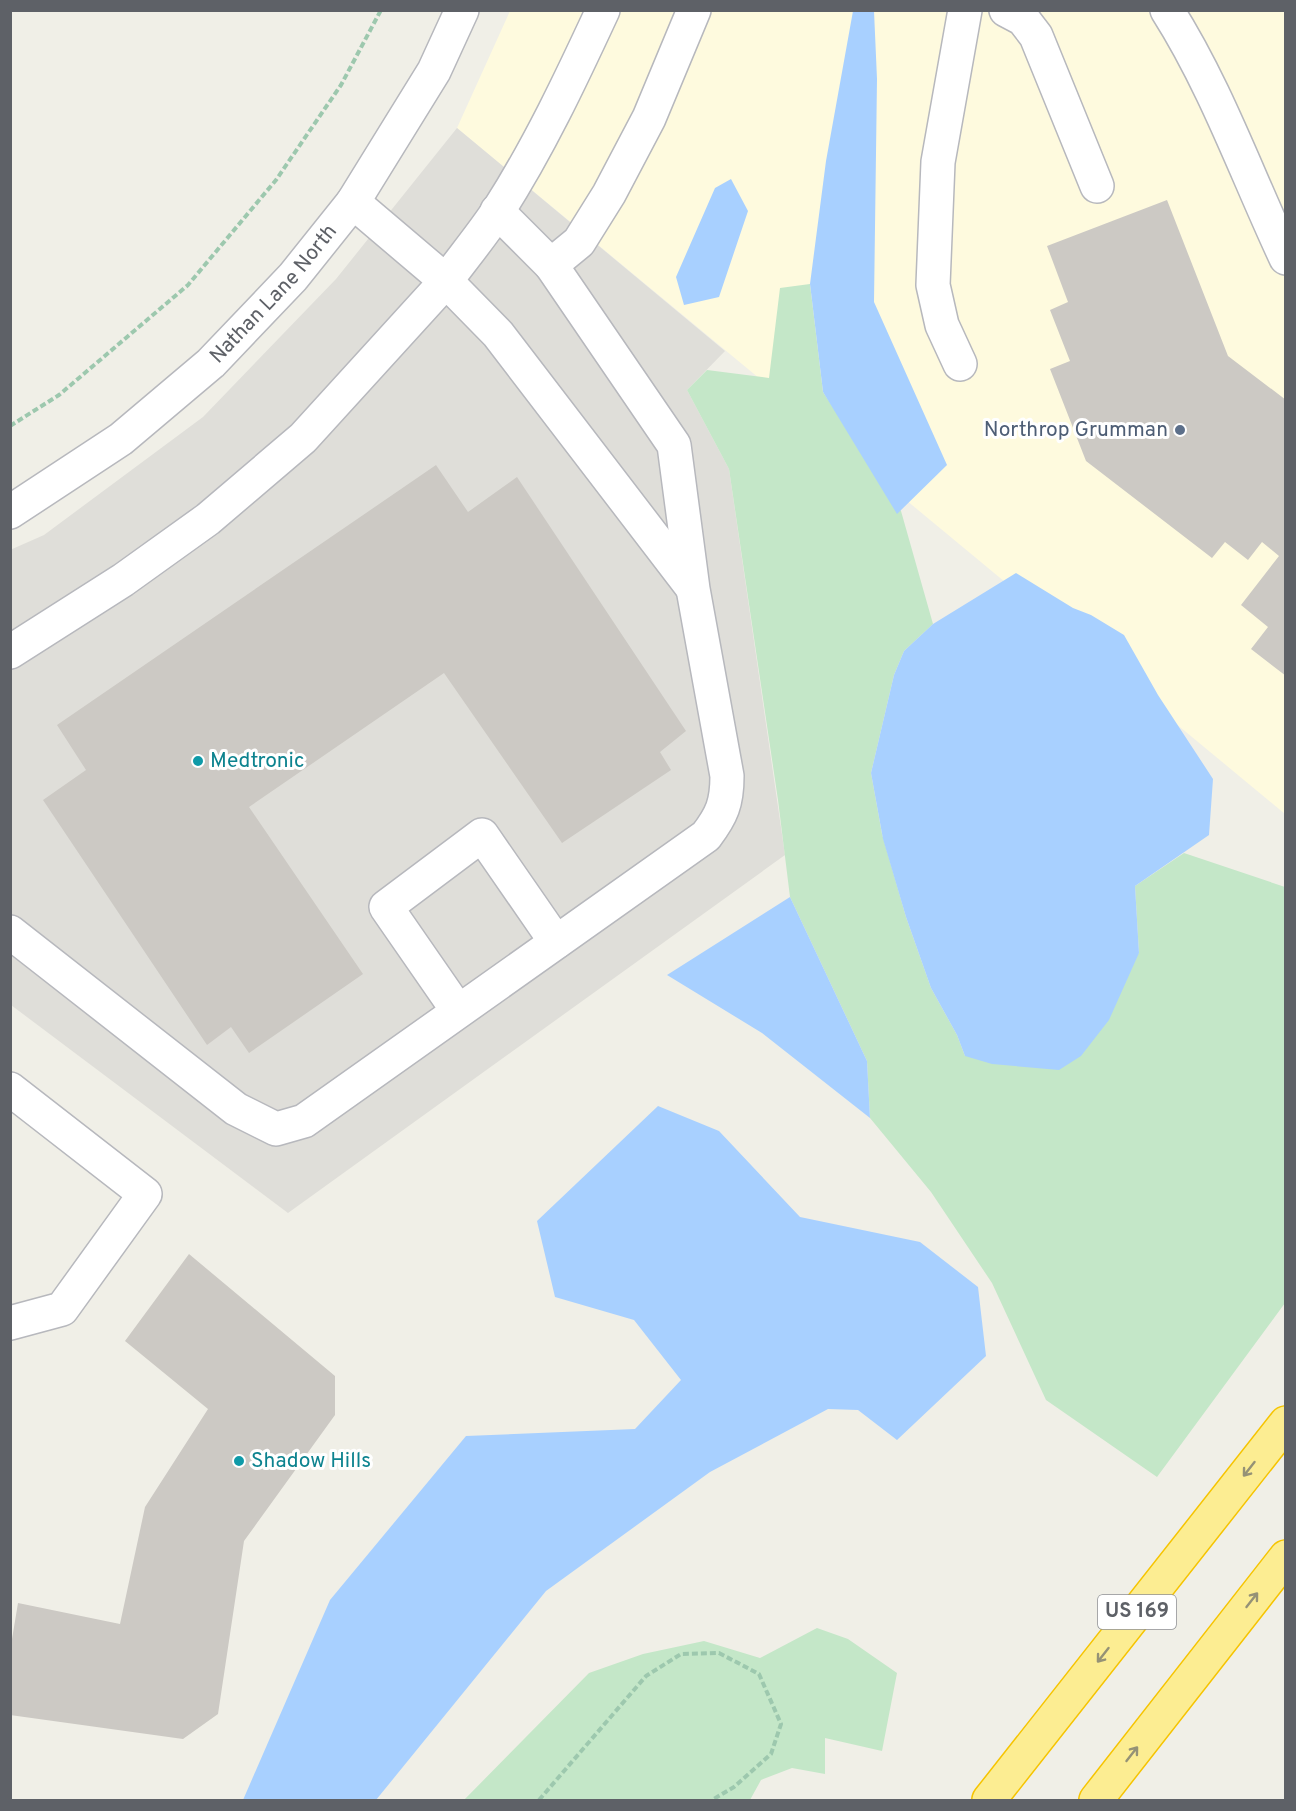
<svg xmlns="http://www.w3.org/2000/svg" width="1296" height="1811" font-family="Overpass,sans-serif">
  <rect width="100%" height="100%" fill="#f0efe7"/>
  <!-- commercial -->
  <path fill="#fefade" d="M510 11H1285V814L457 128Z"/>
  <!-- industrial -->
  <path fill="#dfded9" d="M457 128 725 351 687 390 729 469 785 855 288 1213 11 1005 10 550 44 535 203 417 336 279Z"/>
  <!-- green -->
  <path fill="#c4e7c8" d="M810 284 823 392 901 511 933 624 904 651 894 675 871 773 882 834 906 917 931 988 957 1035 965 1056 1139 953 1135 886 1184 853 1285 887V1303L1157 1477 1046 1400 992 1283 931 1192 870 1118 867 1061 790 897 778 800 729 469 687 390 707 370 769 378 780 288Z
    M817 1628 848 1639 897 1673 882 1751 825 1738V1774L792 1768 761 1780 750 1800H464L589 1673 643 1654 704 1641 760 1658Z"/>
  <!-- water -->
  <path fill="#a8d0ff" d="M853 11H874L877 79 874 302 947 465 897 514 823 392 810 284 826 161Z
    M731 179 748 211 719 297 684 305 676 277 715 188Z
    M1016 573 1073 608 1091 615 1124 635 1158 695 1213 779 1209 835 1135 886 1139 953 1109 1020 1081 1056 1059 1070 992 1064 965 1056 957 1035 931 988 906 917 883 839 871 773 894 675 904 651 933 624Z
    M790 897 867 1061 870 1118 762 1033 667 975Z
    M658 1106 719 1131 800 1217 920 1242 978 1287 986 1356 897 1440 858 1410 828 1409 710 1472 546 1591 376 1800H243L330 1600 466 1436 635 1429 681 1380 634 1320 555 1297 537 1221Z"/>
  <!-- building -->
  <path fill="#ccc9c4" d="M1167 200 1228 356 1286 400V676L1251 649 1268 627 1241 605 1279 556 1262 542 1248 560 1225 542 1212 558 1086 461 1050 369 1070 361 1050 310 1068 302 1047 246Z
    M436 465 468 512 517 477 686 731 660 752 671 770 562 843 444 673 249 807 363 974 249 1053 231 1027 207 1045 43 800 86 770 57 725Z
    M189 1254 335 1376V1415L244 1541 218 1714 183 1739 10 1715V1651L18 1603 120 1624 145 1507 208 1409 125 1341Z"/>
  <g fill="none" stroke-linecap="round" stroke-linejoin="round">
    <!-- minor casing -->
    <g stroke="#b7b8bd" stroke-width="36">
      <g id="minor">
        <path d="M1006 10 1023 19 1036 36 1097 186"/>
        <path d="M1167 10C1216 87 1247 175 1286 258"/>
        <path d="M353 202 446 281C463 258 482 235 498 211 539 147 571 79 603 10"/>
        <path d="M497 211 551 265"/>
        <path d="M960 364 942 325 933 285 938 162 965 10"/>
        <path id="s1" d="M10 512 121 439 211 363 293 277 353 202 434 71 462 10"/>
        <path d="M10 652 123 580 208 519 303 438 446 281 498 334 691 586"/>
        <path d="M10 932 236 1109 276 1129 304 1121 706 836C722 815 727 803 727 776L693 589 674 445 551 265 579 242 609 194 649 118 694 10"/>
        <path d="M458 1011 386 907 482 835 556 942"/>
        <path d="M10 1089 145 1194 62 1309 10 1323"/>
      </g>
    </g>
    <!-- highway casing -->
    <g stroke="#f6c401" stroke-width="36">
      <path id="highway" d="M989 1800 1286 1423
        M1096 1800 1286 1557"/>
    </g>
    <!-- path -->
    <path stroke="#9dc8ae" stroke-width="4" stroke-dasharray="6 3" stroke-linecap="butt" d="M10 426 59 395 188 285 276 180 341 85 381 10
      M539 1800 646 1676 681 1654 719 1653 759 1674 781 1724 771 1754 734 1787 712 1800"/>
    <!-- minor -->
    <use href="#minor" stroke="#fff" stroke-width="33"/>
    <!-- highway -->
    <use href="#highway" stroke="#fced92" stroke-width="33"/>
  </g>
  <!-- one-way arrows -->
  <defs><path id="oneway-shaft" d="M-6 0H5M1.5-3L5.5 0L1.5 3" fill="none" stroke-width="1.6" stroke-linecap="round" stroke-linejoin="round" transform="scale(1.5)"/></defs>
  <g stroke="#959276">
    <use href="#oneway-shaft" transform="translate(1249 1469) rotate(128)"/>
    <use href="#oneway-shaft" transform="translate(1252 1600) rotate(-52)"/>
    <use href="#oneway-shaft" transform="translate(1103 1655) rotate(128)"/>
    <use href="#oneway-shaft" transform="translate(1132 1754) rotate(-52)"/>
  </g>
  <!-- markers -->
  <circle fill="#5c6f8a" stroke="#fff" stroke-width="2" cx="1180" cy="430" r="6"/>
  <g fill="#0f9aa8" stroke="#fff" stroke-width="2">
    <circle cx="198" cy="761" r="6"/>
    <circle cx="239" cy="1461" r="6"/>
  </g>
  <g text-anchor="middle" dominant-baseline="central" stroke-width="6" stroke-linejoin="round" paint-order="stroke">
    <!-- shield labels -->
    <rect fill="#fff" stroke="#8e9095" stroke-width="1.5" x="1098" y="1595" width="78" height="34" rx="4.5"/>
    <g font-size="20" font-weight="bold" fill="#5e6167">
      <text x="1137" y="1612">US 169</text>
    </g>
    <!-- street labels -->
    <g font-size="21" fill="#5e6167" stroke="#fff">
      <text stroke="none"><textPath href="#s1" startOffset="344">Nathan Lane North</textPath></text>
    </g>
    <!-- service labels -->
    <g font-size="21" fill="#4e5e75" stroke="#fff" text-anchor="end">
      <text x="1168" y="430">Northrop Grumman</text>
    </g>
    <!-- culture labels -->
    <g font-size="21" fill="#0d838f" stroke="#fff" text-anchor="start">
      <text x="210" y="761">Medtronic</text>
      <text x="251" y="1461">Shadow Hills</text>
    </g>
  </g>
  <!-- border -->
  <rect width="1296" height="1811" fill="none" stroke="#5e6167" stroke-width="24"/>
</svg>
